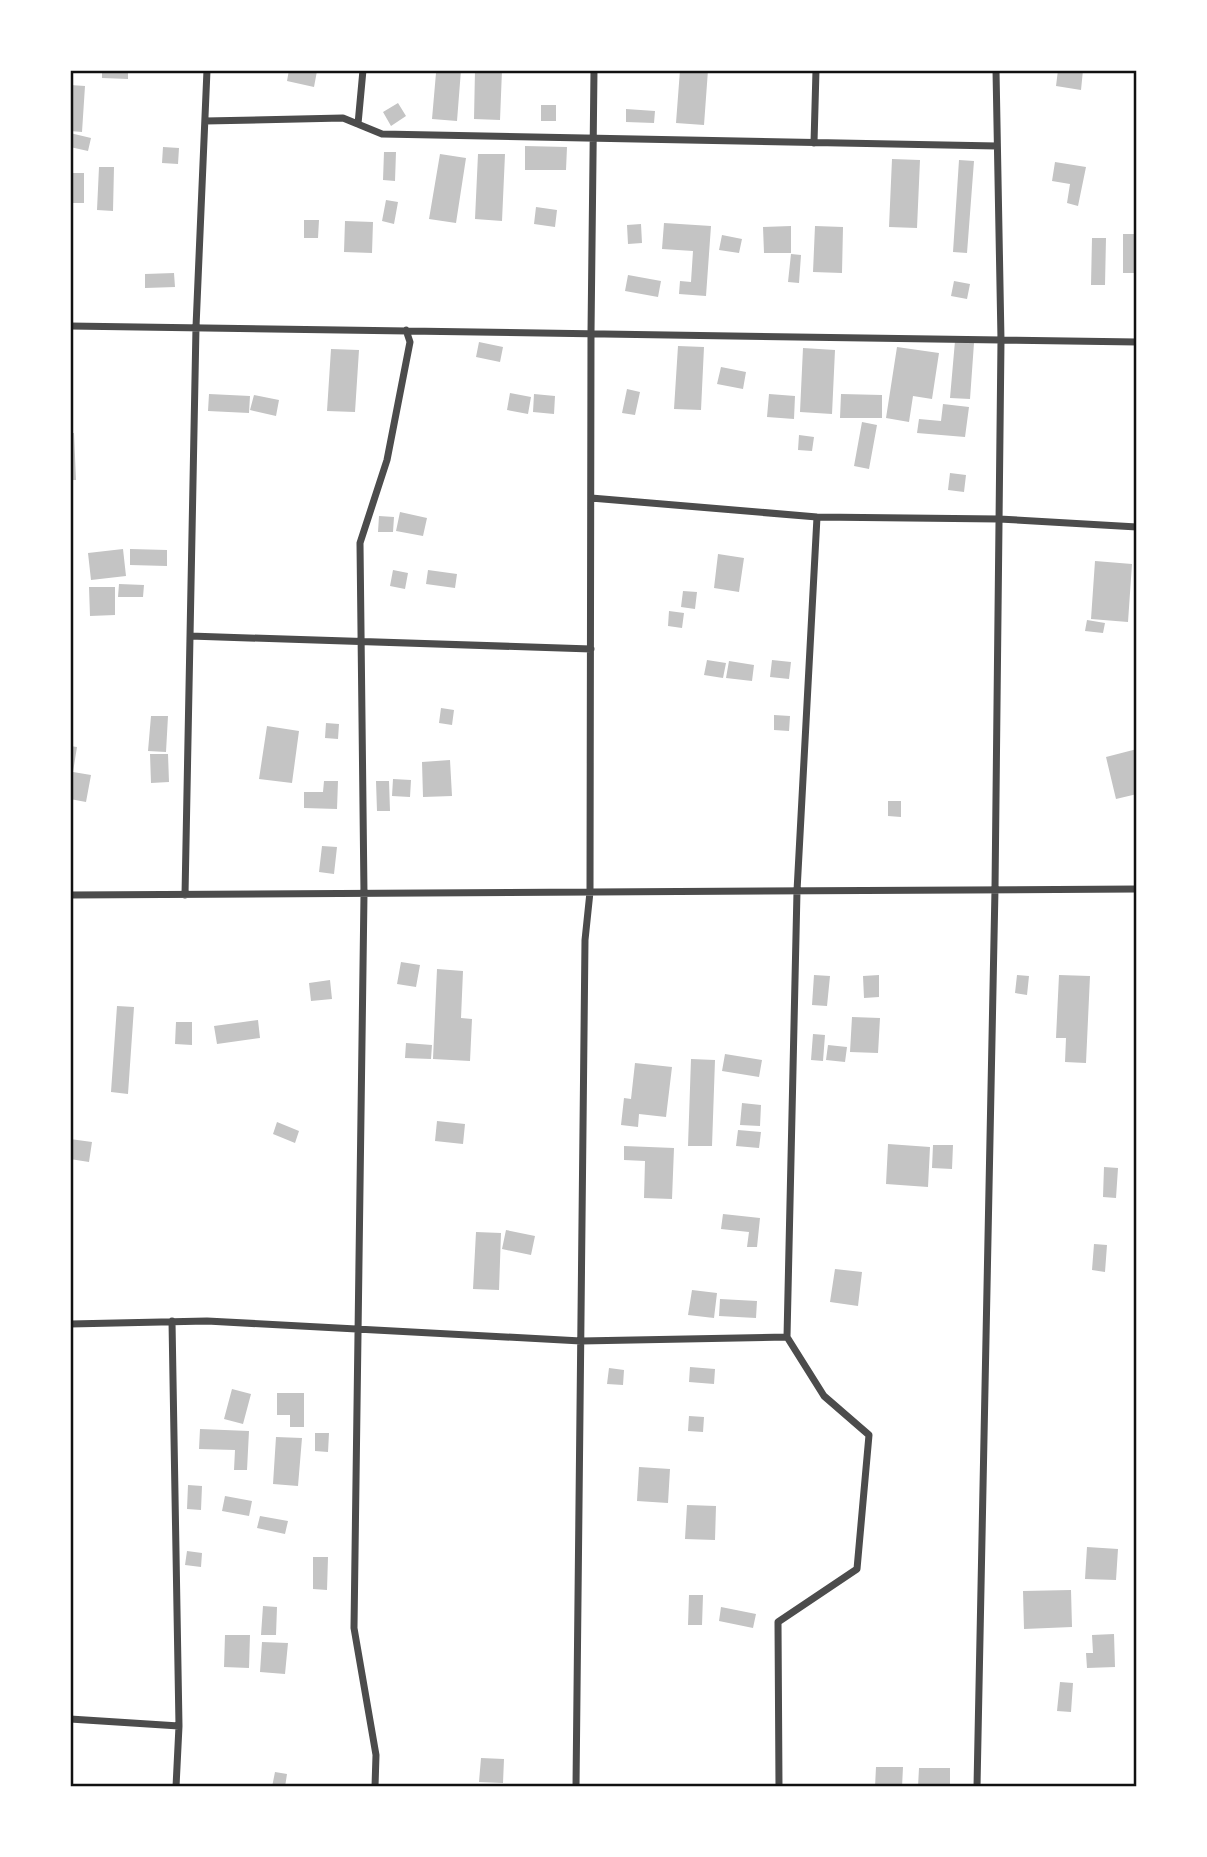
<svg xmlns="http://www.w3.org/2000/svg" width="1207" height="1857" font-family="'IBM Plex Sans',sans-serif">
  <rect width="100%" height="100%" fill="#fff"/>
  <!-- building -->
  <path fill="#c4c4c4" d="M102 70H128V79L102 78Z
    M289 70 317 71 314 87 287 81Z
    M423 70H461L457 121 432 119 436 73 422 72Z
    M475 70H502L500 120 474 119Z
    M680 70H708L704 125 676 123Z
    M1058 70H1083L1081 90 1056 86Z
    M70 85 85 86 82 132 70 131Z
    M398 103 406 116 391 126 383 112Z
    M541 105H556V121H541Z
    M626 109 655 111 654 123 626 122Z
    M70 133 91 138 88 151 70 147Z
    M525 146 567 147 566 170H525Z
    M163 147 179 148 178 164 162 163Z
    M384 152H396L395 181 383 180Z
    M440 154 466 158 456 223 429 219Z
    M478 154H505L502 221 475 219Z
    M892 159 920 160 917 228 889 227Z
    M959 160 974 161 967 253 953 252Z
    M1055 162 1086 167 1078 206 1067 203 1070 184 1052 181Z
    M99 167H114L113 211 97 210Z
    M70 173H84V203H70Z
    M386 200 398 202 394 224 382 221Z
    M536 207 557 210 555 227 534 224Z
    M304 220H319L318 238H304Z
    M345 221 373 222 372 253 344 252Z
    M664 223 711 226 706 296 679 294 680 281 691 282 693 251 662 249Z
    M641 224 642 243 628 244 627 225Z
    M791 226V253H764L763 227Z
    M815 226 843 227 842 273 813 272Z
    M1123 234H1137V273H1123Z
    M722 235 742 239 739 253 719 250Z
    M1092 238H1106L1105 285H1091Z
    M791 254 801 255 799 283 788 282Z
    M174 273 175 287 145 288V274Z
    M628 275 661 281 658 297 625 291Z
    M954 281 970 284 967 299 951 296Z
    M955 341 974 343 970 399 950 398Z
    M479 342 503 347 500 362 476 357Z
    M678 346 704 347 701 410 674 409Z
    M897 347 939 353 932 399 913 396 909 422 886 418Z
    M803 348 835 350 832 414 800 412Z
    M331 349 359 350 355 412 327 411Z
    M721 367 746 372 743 389 717 384Z
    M627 389 640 392 635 415 622 413Z
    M510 393 531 397 528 414 507 410Z
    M209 394 250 396 249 413 208 411Z
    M534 394 555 396 554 414 533 412Z
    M769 394 795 396 794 419 767 417Z
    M841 394 882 395V418H840Z
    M254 395 279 400 276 416 250 410Z
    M943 404 969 407 965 437 917 433 919 419 941 421Z
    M862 422 877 425 869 469 854 466Z
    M70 433H74L76 480H70Z
    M799 435 814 437 812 451 798 450Z
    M950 473 966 475 964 492 948 490Z
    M400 512 427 518 423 536 396 531Z
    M379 516 394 517 393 532H378Z
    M123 549 126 576 91 580 88 553Z
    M130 549 167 550V566L130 565Z
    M718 554 744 558 739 592 714 588Z
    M1095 561 1132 564 1128 622 1091 619Z
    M393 570 408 573 405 589 390 586Z
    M428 570 457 574 455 588 426 584Z
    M119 584 144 585 143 597H118Z
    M89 587H115V615L90 616Z
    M683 591 697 592 695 609 681 607Z
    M669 611 684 613 682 628 668 626Z
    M1087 620 1105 623 1103 633 1085 631Z
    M707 660 726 663 723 678 704 675Z
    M772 660 791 662 789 679 770 677Z
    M729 661 754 665 752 681 726 678Z
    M441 708 454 710 452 725 439 723Z
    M774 715 790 716 789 731 774 730Z
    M151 716H168L166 752 148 751Z
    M326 723 339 724 338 739 325 738Z
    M267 726 299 731 292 783 259 779Z
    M70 746 77 747 73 772 91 775 86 802 70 799Z
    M1137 749V794L1116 799 1106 757Z
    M150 754H168L169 782 151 783Z
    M450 760 452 796 423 797 422 762Z
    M393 779 411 780 410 797 392 796Z
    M324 781H338L337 809 304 808V792H323Z
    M376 781H389L390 811H377Z
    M888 801H901V817L888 816Z
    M322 846 337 847 334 874 319 872Z
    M401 962 420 965 416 987 397 984Z
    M437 969 463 971 461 1018 472 1019 470 1061 433 1059Z
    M814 975 830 976 827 1006 812 1005Z
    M879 975V997L864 998 863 976Z
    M1017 975 1029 976 1027 995 1015 993Z
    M1059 975 1090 976 1086 1063 1065 1062 1066 1038H1056Z
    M330 980 332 999 311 1001 309 983Z
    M117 1006 134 1007 128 1094 111 1092Z
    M852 1017 880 1018 878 1053 850 1052Z
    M258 1020 260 1038 217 1044 214 1026Z
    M176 1022H192V1045L175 1044Z
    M813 1034 825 1035 823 1061 811 1060Z
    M406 1043 432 1045 431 1059 405 1058Z
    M828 1045 847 1047 845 1062 826 1060Z
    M725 1054 762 1060 759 1077 722 1071Z
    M691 1059 715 1060 712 1146H688Z
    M635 1063 672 1067 666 1117 639 1114 638 1127 621 1125 624 1098 631 1099Z
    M742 1103 761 1105 760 1126 740 1125Z
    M437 1121 465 1124 463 1144 435 1141Z
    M277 1122 299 1131 295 1143 273 1134Z
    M738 1130 761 1132 759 1148 736 1146Z
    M70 1139 92 1142 89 1162 70 1159Z
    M888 1144 930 1147 928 1187 886 1184Z
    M933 1145H953L952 1169 932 1168Z
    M624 1146 674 1148 672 1199 644 1198 645 1161 624 1160Z
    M1104 1167 1118 1168 1116 1198 1103 1197Z
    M723 1214 760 1218 757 1247H747L749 1232 721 1229Z
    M506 1230 535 1236 531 1255 502 1249Z
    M476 1232 501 1233 499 1290 473 1289Z
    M1094 1244 1107 1245 1105 1272 1092 1270Z
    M835 1269 862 1272 858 1306 830 1302Z
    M692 1290 717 1293 714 1318 688 1315Z
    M720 1299 757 1301 756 1318 719 1316Z
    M690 1367 715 1369 714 1384 689 1382Z
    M609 1368 624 1370 623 1385 607 1384Z
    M232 1389 251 1394 243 1424 224 1419Z
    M277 1393H304V1427H290V1415H277Z
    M689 1416 704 1417 703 1432 688 1431Z
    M200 1429 249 1431 247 1470H234L235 1450 199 1449Z
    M315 1433H329L328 1452 315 1451Z
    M276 1437 302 1438 298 1486 273 1484Z
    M639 1467 670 1469 668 1503 637 1501Z
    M188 1485 202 1486 201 1510 187 1509Z
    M225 1496 252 1501 249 1516 222 1511Z
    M687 1505 716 1506 715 1540 685 1539Z
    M260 1516 288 1521 285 1534 257 1528Z
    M1087 1547 1118 1549 1116 1580 1085 1579Z
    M187 1551 202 1553 201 1567 185 1565Z
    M313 1557H328L327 1590 313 1589Z
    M1071 1590 1072 1627 1024 1629 1023 1591Z
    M689 1595H703L702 1625H688Z
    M263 1606 277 1607 276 1635H261Z
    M721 1607 756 1614 753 1628 719 1621Z
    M1114 1634 1115 1667 1087 1668 1086 1653H1093L1092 1635Z
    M225 1635H250L249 1668 224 1667Z
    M262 1642 288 1643 285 1674 260 1672Z
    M1060 1682 1073 1683 1071 1712 1057 1711Z
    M481 1758 504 1759 503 1783 479 1782Z
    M876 1767H903L902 1787H875Z
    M919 1768H950V1787H918Z
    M275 1772 287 1774 285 1787H272Z"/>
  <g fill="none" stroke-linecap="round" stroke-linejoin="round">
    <!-- minor -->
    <path stroke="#4c4c4c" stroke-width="7" d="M205 121 343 118 382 134 997 146
      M358 124 363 70
      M814 143 816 70
      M70 326 1137 342
      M591 498 817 517 999 519 1137 527
      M190 636 591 649
      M70 895 1137 889
      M185 895 196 327 207 70
      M172 1321 179 1726 176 1787
      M70 1324 207 1321 581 1341 787 1337
      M70 1719 179 1726
      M375 1787 376 1755 354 1628 364 894 360 543 387 460 410 342 406 330
      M576 1787 585 940 590 892 591 333 594 70
      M779 1787 778 1622 857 1569 869 1435 824 1396 787 1337 797 891 817 517
      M977 1787 995 889 1001 340 996 70"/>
  </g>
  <!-- border -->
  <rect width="1207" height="1857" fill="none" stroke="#ffffff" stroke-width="144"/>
  <rect x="72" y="72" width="1063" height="1713" fill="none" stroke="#111" stroke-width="2.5"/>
</svg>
